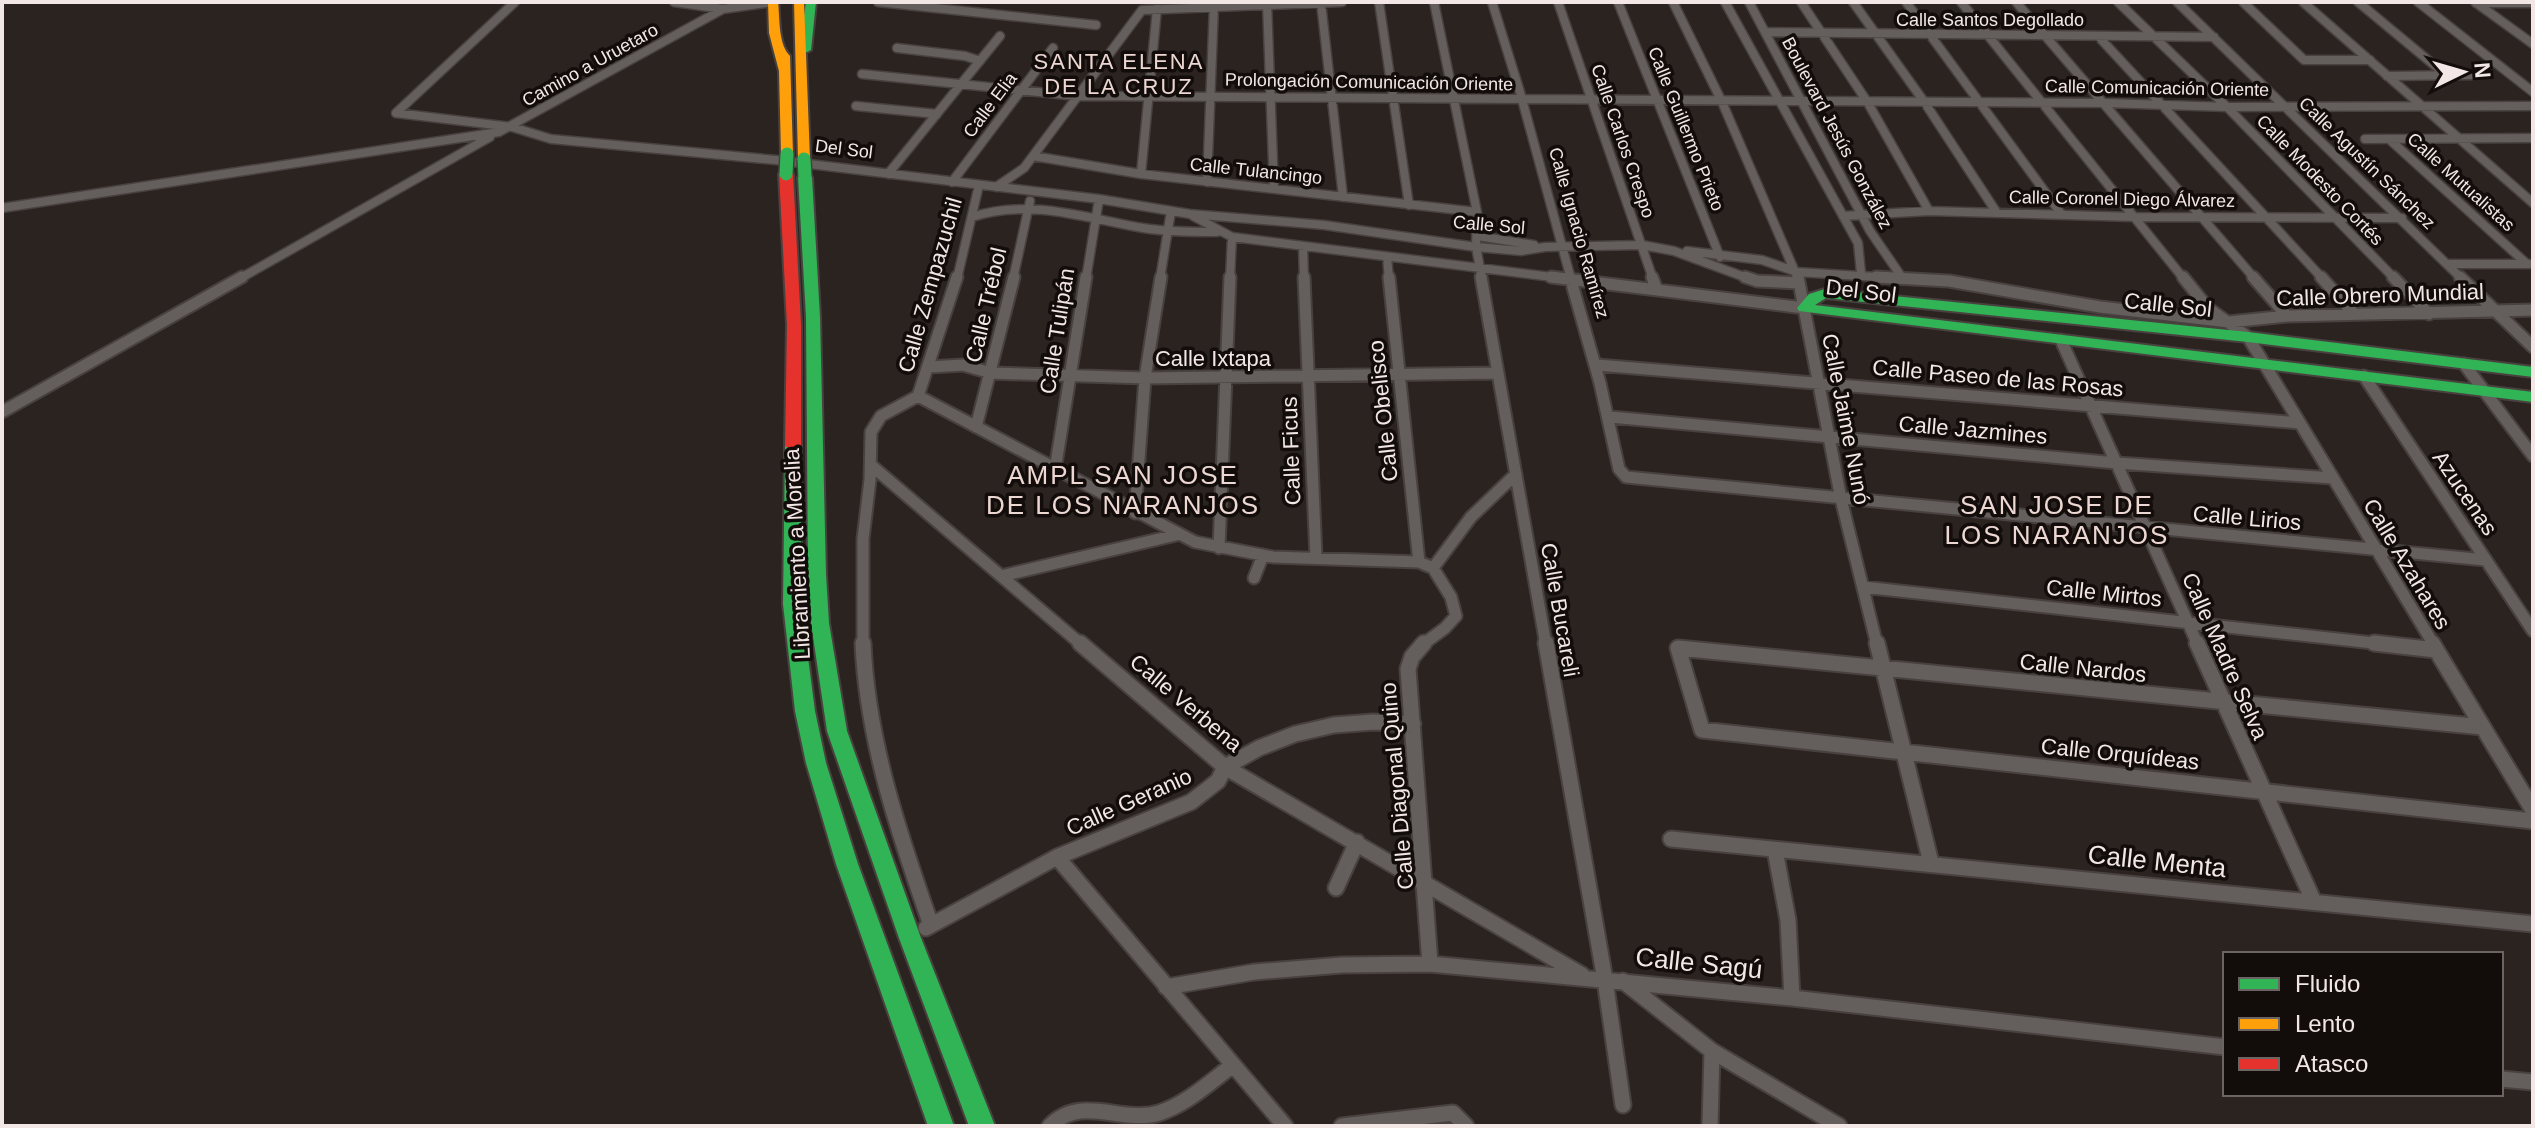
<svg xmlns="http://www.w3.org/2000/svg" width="2535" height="1128" font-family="Helvetica,sans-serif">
  <rect width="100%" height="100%" fill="#2b2320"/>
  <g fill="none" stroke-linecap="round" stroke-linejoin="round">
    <!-- street-far2 casing -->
    <g stroke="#48413f" stroke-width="11">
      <path id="street-far2" d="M674 2 723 9
        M878 2 1096 25
        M1379 2 1409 205
        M1434 2 1477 212 1476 247 1482 279
        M1492 2 1520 92 1571 279
        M1558 2 1653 279
        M1618 2 1720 257
        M1673 2 1722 102 1798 279
        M1725 2 1858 243 1861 273
        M1749 2 1870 231 1901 276
        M1801 2 1868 103 1929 211
        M1853 2 1925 103 1997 213
        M1906 2 2062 215
        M1961 2 2184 279
        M2016 2 2255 279
        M2118 2 2227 107 2395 279
        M2177 2 2462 279
        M2243 2 2304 60H2370
        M2303 2 2533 203
        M2358 2 2446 75
        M2418 2 2533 92
        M2475 2 2533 44
        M1267 3 1274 189
        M1321 3 1343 197
        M2476 3H2533
        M1765 32 2214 37
        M2098 36 2323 279
        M897 48 965 56 980 61
        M862 74 1077 96 2105 103 2227 107 2533 106
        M2387 76 2474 75
        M856 106 937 114
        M396 113 512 127 551 139 776 160 1099 199 1190 214 1324 225 1476 247 1521 251 1545 247 1642 245 1674 251 1750 279
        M396 113 515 2
        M2365 139 2533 138
        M2389 139 2527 264
        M1033 156 1141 174 1477 212
        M888 174 1000 36
        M1141 174 1157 9
        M952 182 1053 48
        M1207 182 1214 5
        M996 187 1024 168 1142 10 1342 2
        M2 208 499 132 723 9 773 2
        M1193 216 1232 237 1568 279
        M1843 216 1929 211 2134 217 2402 218
        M972 217C1029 198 1086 218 1143 228 1168 232 1192 232 1217 232
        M1478 236 1534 245
        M1303 246 1304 279
        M1687 251 1762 260 1797 272 1909 279
        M1387 257 1389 279
        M2449 264H2530
        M239 279 490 137
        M957 279 979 185
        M1013 279 1030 201
        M1086 279 1099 199
        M1160 279 1171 211
        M1230 279 1232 237"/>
    </g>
    <!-- street-far1 casing -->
    <g stroke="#48413f" stroke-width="15">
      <path id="street-far1" d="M1304 277 1316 557
        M1389 277 1419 562
        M1481 277 1546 645
        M1551 277 1804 308
        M1570 277 1600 383 1619 469 1626 477 2486 560
        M1652 277 1657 290
        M1745 277 1757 281 1799 283
        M1798 277 1841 499 1877 645
        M1876 277 1949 281 2100 307 2229 322 2287 316 2533 310
        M2183 277 2208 308 2248 337 2434 645
        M2253 277 2287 316
        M2321 277 2354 314
        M2393 277 2429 314
        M2460 277 2533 347
        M2061 340 2198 645
        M2464 364 2533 456
        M1597 365 2300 423
        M929 367 963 365 991 373 1145 378 1498 373
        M2364 376 2533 631
        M918 396 1195 542 1273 557 1419 562 1433 568
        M918 396 957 277
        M2 412 242 277
        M1610 417 2117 463 2333 478
        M976 427 1014 277
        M872 466 1082 645
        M1055 470 1086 277
        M1135 513 1145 378 1161 277
        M1219 548 1230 277
        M1001 576 1176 535
        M1254 578 1263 555
        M1863 587 2392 645
        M863 645V539L870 480 871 432 881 416 918 396
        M1422 645 1445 628 1456 616 1451 597 1433 568 1471 517 1516 474"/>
    </g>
    <!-- street casing -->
    <g stroke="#48413f" stroke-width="19">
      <path id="street" d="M863 643C867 740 899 834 931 925
        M1080 643 1225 767 1582 975
        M1424 643 1412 657 1408 669 1430 964
        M1546 643 1605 980 1623 1105
        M1877 643 1931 863
        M2197 643 2314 902
        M2374 643 2436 650
        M2432 643 2533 810
        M2483 727 1678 648 1702 730 2533 821
        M1671 839 2533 924
        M1775 850 1788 920 1792 998
        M1057 857 1285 1126
        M1336 888 1357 842
        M926 928 1057 857 1191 802 1218 781 1225 767 1259 748 1295 734 1334 725 1373 722 1413 724
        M1623 981 1712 1051 1839 1126
        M1166 987 1254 972 1342 965 1430 964 1792 998 2225 1047
        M2501 1079 2533 1082
        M1050 1126C1081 1094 1121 1124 1159 1113 1187 1104 1210 1082 1233 1065
        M1342 1126 1453 1113 1466 1126
        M1710 1126 1712 1051"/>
    </g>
    <!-- fast casing -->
    <g stroke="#48413f" stroke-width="4">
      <path id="fast" d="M806 2H816L811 50 805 53 799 50Z
        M805 173 812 177 820 317 826 574 829 623 847 731 921 938 995 1126H969L899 938 827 731 811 623 808 574 806 317 798 177Z
        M1825 289 2248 332 2533 367V377L2248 342 1826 298 1815 305 2533 392V402L1799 311 1797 308 1809 294Z
        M793 441 801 446V604L815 711 826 763 858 864 954 1126H928L836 864 806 763 795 711 783 604 785 446Z"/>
    </g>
    <!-- slow casing -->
    <g stroke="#48413f" stroke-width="4">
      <path id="slow" d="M768 2H778C780 19 778 44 790 56L793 154 787 158 781 154 779 71 769 33Z
        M794 2H804L810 159 804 163 798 159Z"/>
    </g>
    <!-- jam casing -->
    <g stroke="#48413f" stroke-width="4">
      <path id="jam" d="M786 170 793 174 801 325V446L793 451 785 446 787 325 779 174Z"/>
    </g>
    <!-- street-far2 -->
    <use href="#street-far2" stroke="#645e5c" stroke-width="8"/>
    <!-- street-far1 -->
    <use href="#street-far1" stroke="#645e5c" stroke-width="11"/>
    <!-- street -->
    <use href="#street" stroke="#645e5c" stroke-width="15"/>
    <!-- fast -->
    <use href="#fast" fill="#30b455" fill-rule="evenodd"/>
    <!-- slow -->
    <use href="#slow" fill="#ff9f0a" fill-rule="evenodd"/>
    <!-- jam -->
    <use href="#jam" fill="#e5322d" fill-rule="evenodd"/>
    <!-- fast-bridge casing -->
    <g stroke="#48413f" stroke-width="16" stroke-linecap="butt">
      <path id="fast-bridge" d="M804 159 805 177
        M786 174 787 154"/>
    </g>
    <!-- fast-bridge -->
    <use href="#fast-bridge" stroke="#30b455" stroke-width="13"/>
  </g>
  <g text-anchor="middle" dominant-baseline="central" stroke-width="7" stroke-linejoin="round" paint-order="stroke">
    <!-- far-street labels -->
    <g font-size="18" fill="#f2e7e5" stroke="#120c0a">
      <text x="1990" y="20">Calle Santos Degollado</text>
      <text transform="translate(590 65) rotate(-29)">Camino a Uruetaro</text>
      <text transform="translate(1369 82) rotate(1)">Prolongación Comunicación Oriente</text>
      <text transform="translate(2157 88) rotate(1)">Calle Comunicación Oriente</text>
      <text transform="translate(990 105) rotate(-53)">Calle Elia</text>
      <text transform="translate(1686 129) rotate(68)">Calle Guillermo Prieto</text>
      <text transform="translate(1837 133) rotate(62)">Boulevard Jesús González</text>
      <text transform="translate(1623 141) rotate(71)">Calle Carlos Crespo</text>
      <text transform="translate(844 149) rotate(7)">Del Sol</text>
      <text transform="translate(2367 163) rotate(44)">Calle Agustín Sánchez</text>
      <text transform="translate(1256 171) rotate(6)">Calle Tulancingo</text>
      <text transform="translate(2320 180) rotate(46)">Calle Modesto Cortés</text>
      <text transform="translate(2461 182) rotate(42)">Calle Mutualistas</text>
      <text transform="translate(2122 199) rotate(1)">Calle Coronel Diego Álvarez</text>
      <text transform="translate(1489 225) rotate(5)">Calle Sol</text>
      <text transform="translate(1579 233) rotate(74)">Calle Ignacio Ramírez</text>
    </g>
    <!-- far-quarter labels -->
    <g font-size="22" letter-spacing="2" fill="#ecd7d2" stroke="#120c0a">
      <text x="1119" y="61">SANTA ELENA<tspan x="1119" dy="25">DE LA CRUZ</tspan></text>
    </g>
    <!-- street labels -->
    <g font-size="22" fill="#f2e7e5" stroke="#120c0a">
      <text transform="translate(930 285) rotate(-74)">Calle Zempazuchil</text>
      <text transform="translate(1861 291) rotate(7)">Del Sol</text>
      <text transform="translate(2380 295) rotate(-2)">Calle Obrero Mundial</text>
      <text transform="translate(986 305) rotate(-77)">Calle Trébol</text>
      <text transform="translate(2168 305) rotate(6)">Calle Sol</text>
      <text transform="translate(1057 331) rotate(-81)">Calle Tulipán</text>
      <text x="1213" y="358">Calle Ixtapa</text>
      <text transform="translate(1998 378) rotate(5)">Calle Paseo de las Rosas</text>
      <text transform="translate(1383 411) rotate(-96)">Calle Obelisco</text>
      <text transform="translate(1846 419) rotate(79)">Calle Jaime Nunó</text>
      <text transform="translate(1973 430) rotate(5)">Calle Jazmines</text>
      <text transform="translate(1291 451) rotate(-92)">Calle Ficus</text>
      <text transform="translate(2465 493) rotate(56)">Azucenas</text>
      <text transform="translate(2247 518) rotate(5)">Calle Lirios</text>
      <text transform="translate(797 554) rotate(-93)">Libramiento a Morelia</text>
      <text transform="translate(2407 564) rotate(59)">Calle Azahares</text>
      <text transform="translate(2104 593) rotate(6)">Calle Mirtos</text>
      <text transform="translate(1560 610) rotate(80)">Calle Bucareli</text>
      <text transform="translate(2225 656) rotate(66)">Calle Madre Selva</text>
      <text transform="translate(2083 668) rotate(6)">Calle Nardos</text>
      <text transform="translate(1186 703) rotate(40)">Calle Verbena</text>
      <text transform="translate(2120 754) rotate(6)">Calle Orquídeas</text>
      <text transform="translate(1397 786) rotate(-95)">Calle Diagonal Quino</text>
      <text transform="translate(1129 802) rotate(-24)">Calle Geranio</text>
    </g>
    <!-- quarter labels -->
    <g font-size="26" letter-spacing="2" fill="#ecd7d2" stroke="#120c0a">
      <text x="1123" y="475">AMPL SAN JOSE<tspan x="1123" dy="30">DE LOS NARANJOS</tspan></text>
      <text x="2057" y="505">SAN JOSE DE<tspan x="2057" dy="30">LOS NARANJOS</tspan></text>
    </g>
    <!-- near-street labels -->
    <g font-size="26" fill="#f2e7e5" stroke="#120c0a">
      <text transform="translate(2157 861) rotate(6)">Calle Menta</text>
      <text transform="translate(1699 963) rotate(6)">Calle Sagú</text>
    </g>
  </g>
  <!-- border -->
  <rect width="2535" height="1128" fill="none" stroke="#f2e7e5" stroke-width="8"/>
  <!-- legend -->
  <rect x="2223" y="952" width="280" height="144" fill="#120c0a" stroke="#6c6462" stroke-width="2"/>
  <rect x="2239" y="978" width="40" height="12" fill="#30b455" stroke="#6c6462" stroke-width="2"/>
  <text x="2295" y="992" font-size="24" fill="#f2e7e5">Fluido</text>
  <rect x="2239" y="1018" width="40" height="12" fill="#ff9f0a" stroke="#6c6462" stroke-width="2"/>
  <text x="2295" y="1032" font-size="24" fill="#f2e7e5">Lento</text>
  <rect x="2239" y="1058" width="40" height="12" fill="#e5322d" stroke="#6c6462" stroke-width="2"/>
  <text x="2295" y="1072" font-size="24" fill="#f2e7e5">Atasco</text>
  <!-- north arrow -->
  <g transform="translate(2463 72) rotate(85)" stroke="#120c0a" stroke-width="6" paint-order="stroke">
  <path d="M0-6L14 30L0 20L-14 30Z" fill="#f2e7e5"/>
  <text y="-12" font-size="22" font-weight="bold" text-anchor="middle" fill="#f2e7e5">N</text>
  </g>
</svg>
